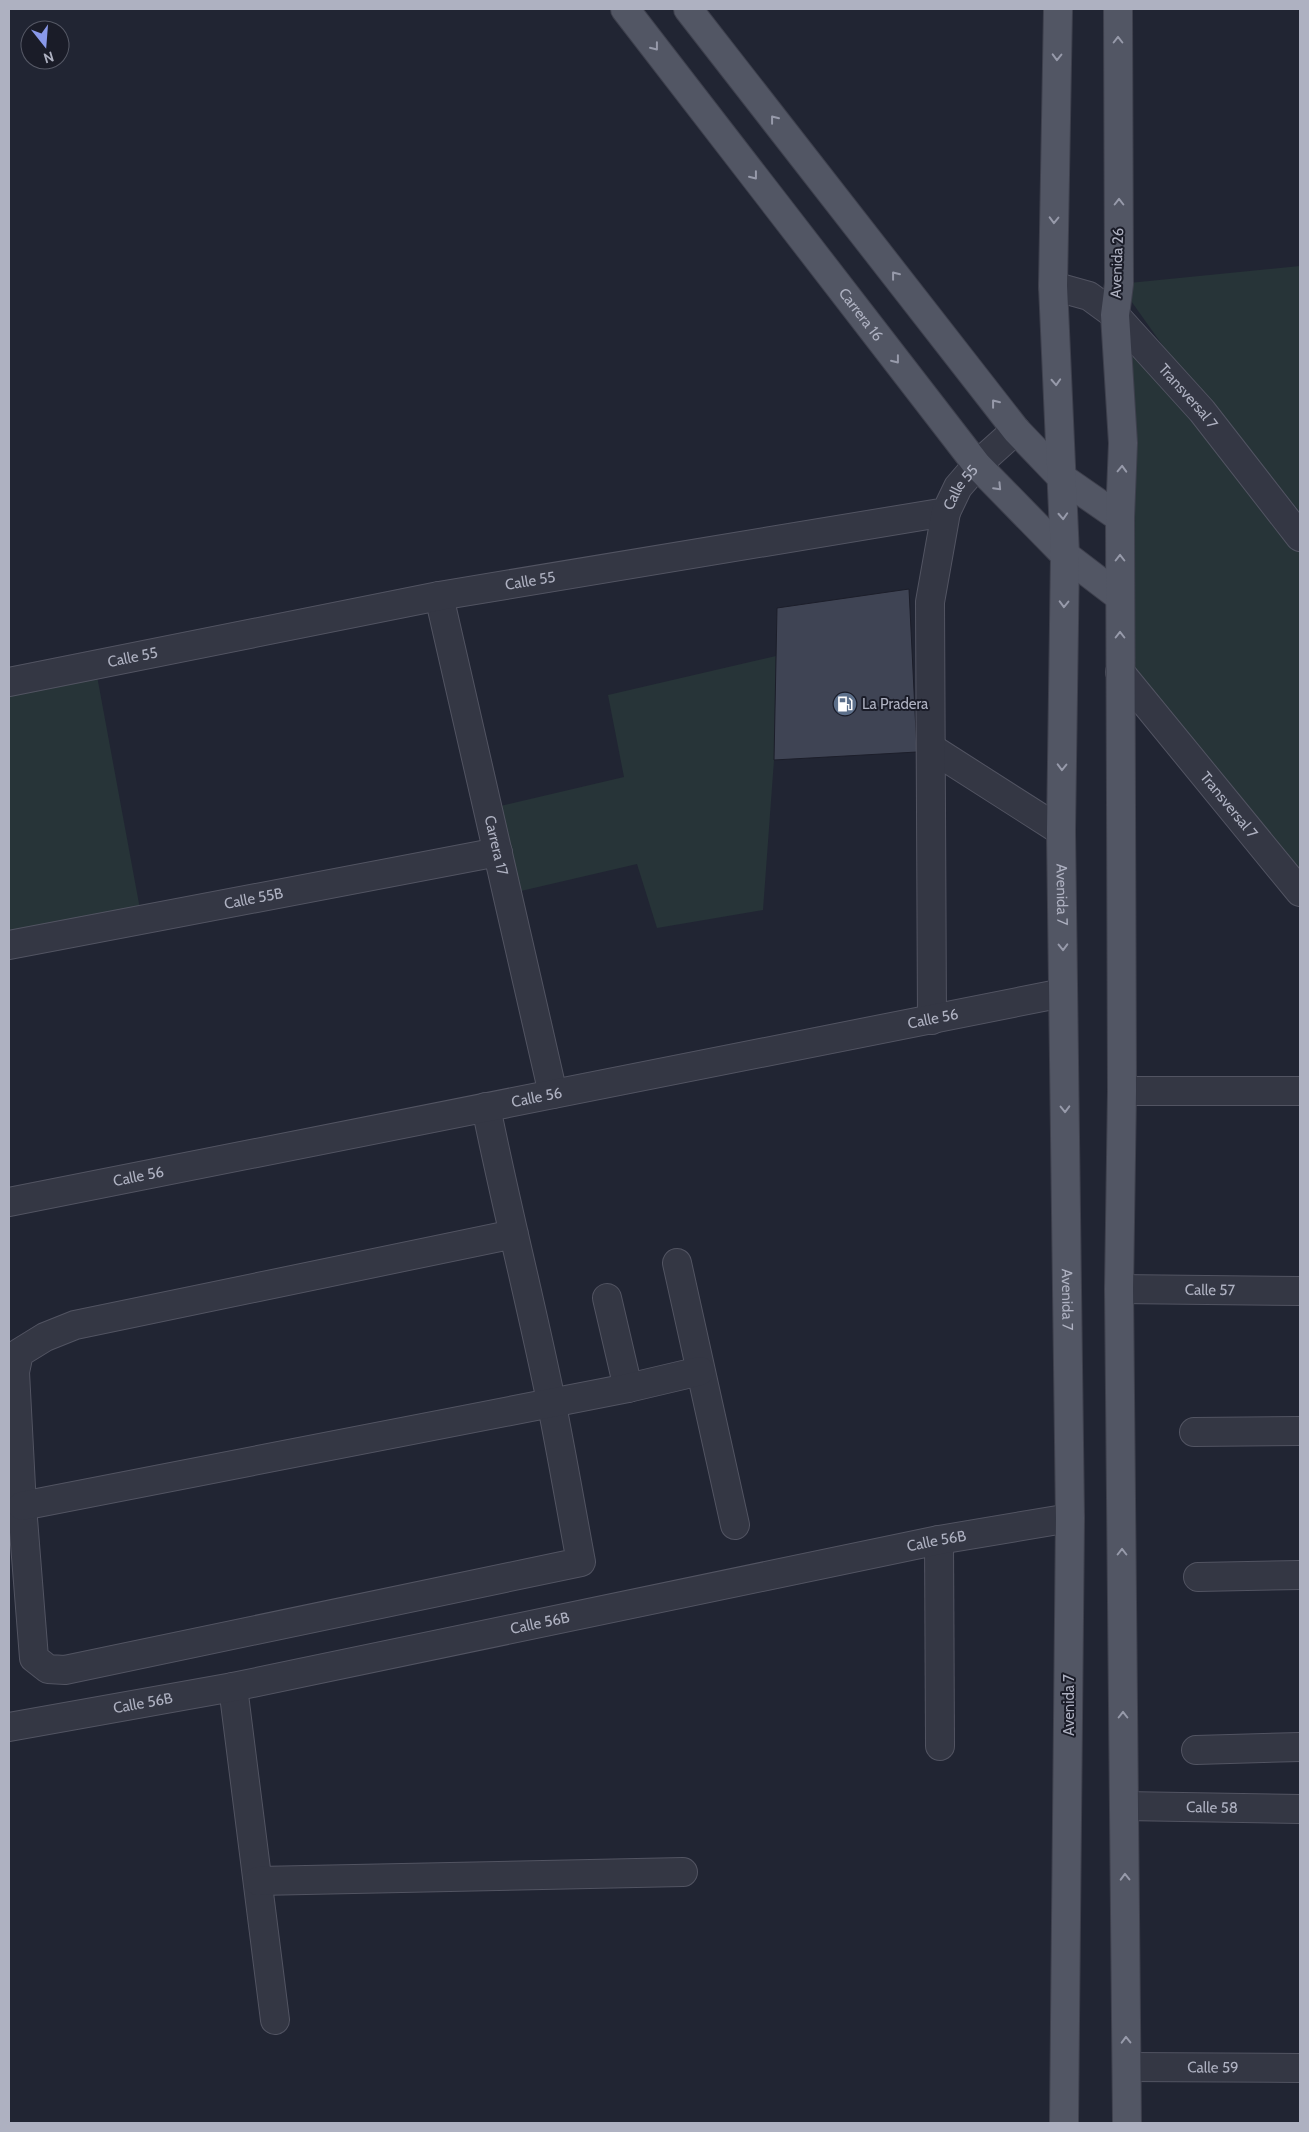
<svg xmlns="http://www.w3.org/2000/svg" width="1309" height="2132" font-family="Cabin,sans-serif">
  <rect width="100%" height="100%" fill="#212533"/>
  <!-- green -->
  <path fill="#273438" d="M1300 266V514L1284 516 1119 284Z
    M1115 315 1300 541V892L1120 672Z
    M776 656 774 760 763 910 657 928 637 864 508 894 488 809 624 777 608 695Z
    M95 665 142 920 9 945V682Z"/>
  <!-- building -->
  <path fill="#3f4454" stroke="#1c1e2a" d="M909 589 917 752 774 760 777 608Z"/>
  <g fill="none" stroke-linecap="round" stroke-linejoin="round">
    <!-- minor casing -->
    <g stroke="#525462" stroke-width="30">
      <g id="minor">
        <path id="s1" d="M1053 286 1089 296 1115 315 1202 411 1300 537"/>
        <path id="s2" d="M439 596 553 1094"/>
        <path id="s3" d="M1120 672 1300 892"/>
        <path id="s4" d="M9 682 439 596 946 512 958 487 977 465 1016 430"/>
        <path d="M931 748 1061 831"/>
        <path id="s5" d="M9 945 498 852"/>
        <path d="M932 1020 930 602 946 512"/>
        <path d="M1122 1091H1300"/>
        <path d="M486 1107C506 1206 531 1303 551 1401 562 1455 571 1509 581 1562L65 1670 48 1669 34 1658 22 1506 15 1372 19 1353 45 1337 75 1325 514 1234"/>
        <path id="s6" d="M9 1202 1063 993"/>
        <path d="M677 1263 735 1525"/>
        <path id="s7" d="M1119 1289 1300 1291"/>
        <path d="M607 1298 628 1388"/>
        <path d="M1194 1432 1300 1431"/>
        <path d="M22 1506 628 1388 700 1371"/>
        <path d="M939 1540 940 1746"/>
        <path d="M1198 1577 1300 1575"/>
        <path d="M233 1687 275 2020"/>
        <path id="s8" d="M9 1727 233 1687 939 1540 1070 1518"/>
        <path d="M1196 1750 1300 1747"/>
        <path id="s9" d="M1124 1806 1300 1809"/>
        <path d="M258 1881 683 1872"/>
        <path id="s10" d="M1127 2067 1300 2068"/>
      </g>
    </g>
    <!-- major casing -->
    <g stroke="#3e404d" stroke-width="30">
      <g id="major">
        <path id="s11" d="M625 9 977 465 1065 555 1120 597"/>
        <path d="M688 9 1016 430 1061 477 1120 518"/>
        <path id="s12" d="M1058 9 1053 286 1065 555 1061 831 1070 1518 1064 2123"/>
        <path d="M1118 9 1119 284 1115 315 1123 443 1120 518 1122 1091 1119 1289 1127 2123"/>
      </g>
    </g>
    <!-- minor -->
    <use href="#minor" stroke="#343744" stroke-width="28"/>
    <!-- major -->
    <use href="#major" stroke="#525664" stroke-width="28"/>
  </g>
  <!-- one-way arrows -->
  <defs><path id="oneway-chevron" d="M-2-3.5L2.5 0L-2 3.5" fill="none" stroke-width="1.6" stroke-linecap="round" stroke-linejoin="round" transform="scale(1.25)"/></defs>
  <g stroke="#979aaa">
    <use href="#oneway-chevron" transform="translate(1118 40) rotate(-90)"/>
    <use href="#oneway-chevron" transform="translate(655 47) rotate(52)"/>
    <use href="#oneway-chevron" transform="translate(1057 57) rotate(91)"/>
    <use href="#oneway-chevron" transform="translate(774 119) rotate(-128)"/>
    <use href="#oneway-chevron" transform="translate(754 176) rotate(52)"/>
    <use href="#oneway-chevron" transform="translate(1119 202) rotate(-90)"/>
    <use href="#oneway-chevron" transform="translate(1054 220) rotate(91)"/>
    <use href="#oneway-chevron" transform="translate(895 275) rotate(-128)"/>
    <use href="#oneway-chevron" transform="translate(896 360) rotate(52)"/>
    <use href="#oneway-chevron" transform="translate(1056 382) rotate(87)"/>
    <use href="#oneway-chevron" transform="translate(995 403) rotate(-128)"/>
    <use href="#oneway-chevron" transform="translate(1122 469) rotate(-88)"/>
    <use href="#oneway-chevron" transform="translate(998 487) rotate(46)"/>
    <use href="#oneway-chevron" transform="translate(1063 516) rotate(87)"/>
    <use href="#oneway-chevron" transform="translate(1120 558) rotate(-90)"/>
    <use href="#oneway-chevron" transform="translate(1064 604) rotate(91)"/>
    <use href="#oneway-chevron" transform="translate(1120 635) rotate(-90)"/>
    <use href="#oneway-chevron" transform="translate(1062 767) rotate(91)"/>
    <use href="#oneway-chevron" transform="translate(1063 947) rotate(89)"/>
    <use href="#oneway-chevron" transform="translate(1065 1109) rotate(89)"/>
    <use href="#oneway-chevron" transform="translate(1122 1552) rotate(-90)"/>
    <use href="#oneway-chevron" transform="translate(1123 1715) rotate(-90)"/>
    <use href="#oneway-chevron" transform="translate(1125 1877) rotate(-91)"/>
    <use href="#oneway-chevron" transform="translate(1126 2040) rotate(-91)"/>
  </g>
  <!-- icons -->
  <defs>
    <g id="fuel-disc" transform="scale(1.25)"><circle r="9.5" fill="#5c6f8a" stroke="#1a1c28"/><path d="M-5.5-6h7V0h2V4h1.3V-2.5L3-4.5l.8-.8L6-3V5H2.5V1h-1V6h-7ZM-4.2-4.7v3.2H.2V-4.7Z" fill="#fff"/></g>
  </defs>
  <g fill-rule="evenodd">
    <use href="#fuel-disc" x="845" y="704"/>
  </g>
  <g text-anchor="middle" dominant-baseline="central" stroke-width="4" stroke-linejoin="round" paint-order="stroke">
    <!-- street labels -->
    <g font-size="15" fill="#aeb1c1" stroke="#1a1c28">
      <text transform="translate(1117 263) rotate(-88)">Avenida 26</text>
      <text stroke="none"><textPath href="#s11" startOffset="386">Carrera 16</textPath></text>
      <text stroke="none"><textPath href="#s1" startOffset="179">Transversal 7</textPath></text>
      <text stroke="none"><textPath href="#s4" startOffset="981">Calle 55</textPath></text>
      <text stroke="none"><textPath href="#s4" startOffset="531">Calle 55</textPath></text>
      <text stroke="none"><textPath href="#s4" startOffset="126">Calle 55</textPath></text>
      <text stroke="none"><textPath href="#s3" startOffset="172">Transversal 7</textPath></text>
      <text stroke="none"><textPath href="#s2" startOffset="256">Carrera 17</textPath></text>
      <text stroke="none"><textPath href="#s12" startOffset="886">Avenida 7</textPath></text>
      <text stroke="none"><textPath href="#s5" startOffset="249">Calle 55B</textPath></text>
      <text stroke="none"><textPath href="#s6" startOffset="942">Calle 56</textPath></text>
      <text stroke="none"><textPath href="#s6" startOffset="538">Calle 56</textPath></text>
      <text stroke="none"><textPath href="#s6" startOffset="132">Calle 56</textPath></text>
      <text stroke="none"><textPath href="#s7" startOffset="91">Calle 57</textPath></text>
      <text stroke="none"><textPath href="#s12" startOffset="1291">Avenida 7</textPath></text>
      <text stroke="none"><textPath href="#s8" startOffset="946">Calle 56B</textPath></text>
      <text stroke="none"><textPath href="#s8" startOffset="541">Calle 56B</textPath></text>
      <text stroke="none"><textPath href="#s8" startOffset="136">Calle 56B</textPath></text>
      <text transform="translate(1069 1705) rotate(-90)">Avenida 7</text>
      <text stroke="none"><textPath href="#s9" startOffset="88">Calle 58</textPath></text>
      <text stroke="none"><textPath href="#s10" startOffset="86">Calle 59</textPath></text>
    </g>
    <!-- poi labels -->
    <g font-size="15" fill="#aeb1c1" stroke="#1a1c28" text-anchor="start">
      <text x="862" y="704">La Pradera</text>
    </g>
  </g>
  <!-- border -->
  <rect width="1309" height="2132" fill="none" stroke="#aeb1c1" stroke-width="20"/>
  <!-- north arrow -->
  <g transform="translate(45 45) rotate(163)"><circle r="24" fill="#1a1c28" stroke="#555865"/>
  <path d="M0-4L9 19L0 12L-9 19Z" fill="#8999ea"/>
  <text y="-8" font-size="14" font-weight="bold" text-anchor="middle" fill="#aeb1c1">N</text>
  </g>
</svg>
